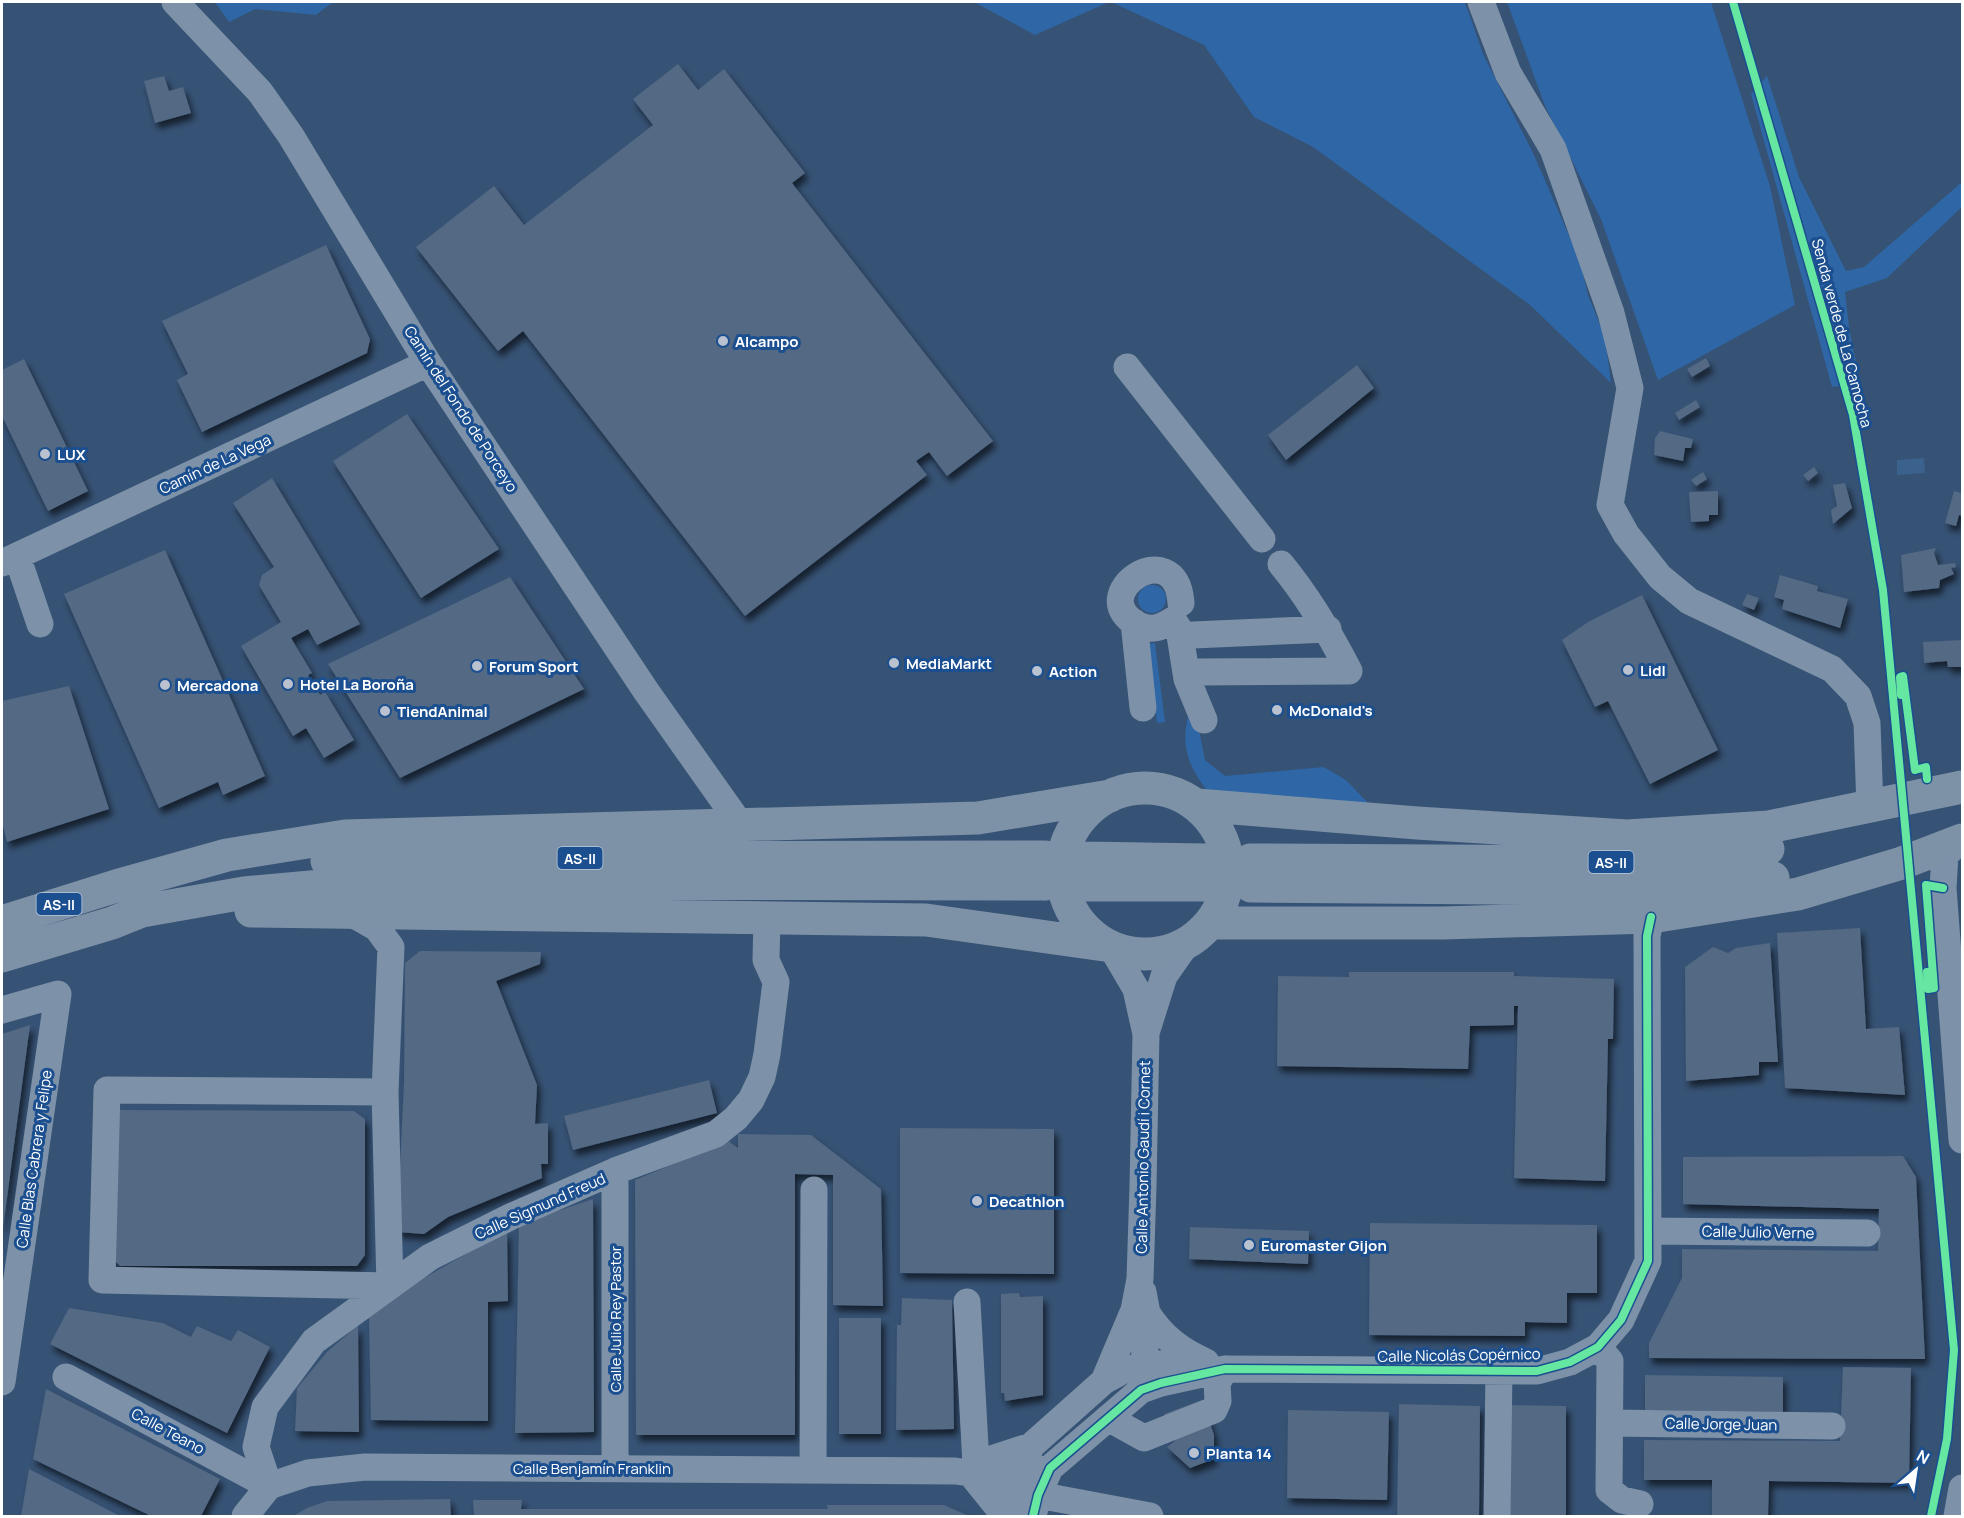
<svg xmlns="http://www.w3.org/2000/svg" width="1964" height="1518" font-family="Manrope,sans-serif">
  <defs>
    <filter id="shadow"><feDropShadow dx="3.5" dy="6" stdDeviation="3" flood-color="#0009"/></filter>
  </defs>
  <rect width="100%" height="100%" fill="#365274"/>
  <!-- green -->
  <path fill="#2f66a5" d="M215 2H333L316 15 255 9 229 22Z
    M974 2H1109L1035 35Z
    M1111 2H1465L1483 54 1534 155 1580 261 1588 295 1605 337 1611 383 1530 305 1313 147 1254 117 1204 45Z
    M1507 2H1711L1770 186 1795 305 1658 380 1601 219 1545 106Z
    M1767 76 1799 177 1846 271 1864 267 1962 182V207L1887 278 1845 292 1849 327 1860 383 1832 387 1751 94Z
    M1138 599a14 14 0 1 1 28 0a14 14 0 1 1-28 0Z
    M1155 643 1165 722 1157 723 1148 644Z
    M1191 707 1197 720 1205 760 1225 776 1324 767 1346 780 1374 809 1209 793C1186 764 1179 742 1191 707Z"/>
  <!-- water -->
  <path fill="#3b618d" d="M1924 458 1925 473 1897 475V460Z"/>
  <!-- building -->
  <path fill="#526984" filter="url(#shadow)" d="M678 64 698 90 724 69 805 173 792 183 993 441 947 476 929 452 916 461 927 475 745 616 523 331 498 351 416 247 494 186 524 225 653 125 633 99Z
    M164 76 169 91 183 87 191 113 155 123 144 81Z
    M326 245 370 339 367 353 202 432 177 380 188 374 162 321Z
    M1706 358 1710 366 1692 377 1687 369Z
    M24 359 88 491 48 511 2 416V370Z
    M1357 365 1374 388 1286 460 1268 435Z
    M1696 400 1700 407 1679 420 1675 413Z
    M407 414 499 549 421 598 333 461Z
    M1660 431 1693 439 1691 448H1685L1683 461 1654 455 1655 438Z
    M1814 467 1818 473 1808 481 1803 475Z
    M1703 472 1707 479 1696 486 1691 480Z
    M272 478 360 624 317 645 308 629 291 638 312 673 308 675 320 695 325 692 354 740 324 758 306 728 293 736 241 646 281 622 259 585 262 575 274 567 233 503Z
    M1845 483 1852 508 1833 524 1831 510 1837 506 1833 485Z
    M1718 491V515H1709V521L1691 522 1689 492Z
    M1954 491 1962 493V516L1959 515 1956 526 1945 523Z
    M1936 548 1934 553 1938 565 1955 563 1956 567 1951 568 1954 574 1940 580 1939 588 1904 592 1901 555Z
    M165 550 265 776 223 795 218 782 159 808 64 594Z
    M1780 575 1818 586 1817 591 1848 599 1840 628 1782 609 1784 600 1774 597Z
    M510 577 584 689 400 778 328 664Z
    M1747 594 1759 598 1754 610 1742 605Z
    M1642 595 1718 750 1650 784 1608 701 1595 707 1562 640 1588 622Z
    M1962 640V667H1948L1947 661 1924 663 1923 642Z
    M69 686 109 809 7 842 2 822V701Z
    M1860 928 1866 1029 1899 1027 1905 1095 1785 1088 1777 933Z
    M1770 943 1778 1062H1759V1075L1686 1081 1685 967 1713 947 1728 953 1736 948Z
    M420 951 541 952 540 964 496 981 537 1085 535 1124 548 1123V1164H541L542 1178 448 1217 424 1234 397 1232 404 1082 405 963Z
    M1349 972H1514V976L1614 979 1613 1039H1608L1605 1181 1514 1178 1518 1006H1514V1025L1470 1026 1468 1069 1277 1066 1278 976 1349 977Z
    M30 1025 3 1228H2V1034Z
    M709 1080 717 1113 573 1150 564 1116Z
    M114 1110 354 1111 365 1119V1255L357 1266H120L110 1256Z
    M900 1128 1054 1129V1274L900 1273Z
    M738 1134 811 1135 881 1189 883 1306 833 1305V1175L795 1174V1435H636L635 1180 728 1141 738 1148Z
    M1903 1156 1916 1177 1925 1359 1649 1358V1343L1682 1278V1249L1878 1251 1879 1209 1683 1204V1157Z
    M593 1199 594 1432 515 1433 519 1224Z
    M1370 1223 1597 1225V1293H1567V1323L1525 1322V1336L1369 1335Z
    M1190 1227 1309 1231 1308 1264 1189 1259Z
    M507 1231 508 1301 488 1302V1421L371 1420 369 1317 422 1279Z
    M1019 1293 1020 1297 1043 1296V1395L1005 1401 1004 1393H1001V1294Z
    M902 1298 952 1300 954 1429 896 1430 897 1325H901Z
    M69 1308 163 1323 191 1337 197 1326 231 1341 238 1330 270 1347 227 1433 50 1344Z
    M839 1318H881V1434H839Z
    M358 1325 359 1432 295 1431 297 1388 327 1352Z
    M1843 1367 1911 1368 1909 1483 1769 1481 1768 1516H1712V1480H1644V1440L1840 1441Z
    M1645 1375 1783 1377V1412L1645 1410Z
    M46 1389 220 1479 201 1516H151L33 1459Z
    M1202 1400 1214 1435V1459L1190 1468 1167 1447 1175 1441 1164 1414Z
    M1399 1404 1480 1406 1479 1516H1397Z
    M1509 1405 1566 1406V1516H1509Z
    M1288 1410 1389 1412 1387 1500 1287 1498Z
    M29 1469 120 1516H21Z
    M450 1499 451 1516H293L307 1508 327 1501Z
    M473 1500H522L521 1509H828L827 1505H944L969 1516H474Z"/>
  <g fill="none" stroke-linecap="round" stroke-linejoin="round">
    <!-- highway-tunnel -->
    <path stroke="#546c89" stroke-width="33" stroke-dasharray="33 16" stroke-linecap="butt" d="M1205 860H1250
      M1044 884 1087 885
      M1203 885 1251 886"/>
    <!-- minor -->
    <path stroke="#7d92a8" stroke-width="27" d="M175 2 260 92 291 136 428 363 646 691 740 824
      M1481 2 1508 73 1553 149 1611 313 1630 388 1610 505 1626 534 1660 577 1689 601 1832 669 1858 696 1867 723 1870 808
      M1127 367 1262 539
      M17 556 40 624
      M2 563 428 363
      M1181 603C1176 531 1082 595 1138 625 1151 631 1161 628 1173 620L1179 629 1187 679 1204 720
      M1134 622 1143 708
      M1193 635 1328 629
      M1197 672 1349 671C1329 632 1309 598 1281 564
      M1960 841 1945 855 1943 888 1962 1140
      M349 912 377 928 391 947 385 1092 390 1286 102 1280 107 1090 385 1092
      M2 1010 58 994 2 1382
      M1146 1033 1164 976 1185 946
      M1648 1231 1867 1233
      M967 1302 976 1464 1031 1446
      M1147 1313C1162 1337 1181 1351 1206 1362
      M1598 1347 1610 1361 1609 1490 1622 1500 1640 1504
      M66 1377 269 1486
      M1104 1381 1134 1310 1140 1279 1143 1186 1146 1034 1136 989 1113 950
      M1143 1382 1147 1313 1143 1292
      M1108 1418 1144 1438 1214 1410 1218 1401 1217 1383 1225 1369
      M1610 1423 1832 1426
      M615 1467V1171
      M813 1469 814 1190
      M971 1474 1005 1516
      M269 1486 256 1447 265 1407 314 1341 430 1257 510 1217 615 1171 716 1134 736 1118 751 1100 762 1077 767 1054 776 982 766 960 767 917
      M1038 1495 1150 1516
      M245 1516 269 1486 308 1473 365 1467 955 1471 1006 1478 1050 1468
      M1010 1516 1020 1475 1031 1446 1104 1381 1126 1369 1158 1364 1194 1363
      M1033 1516 1038 1495 1050 1468 1141 1390 1161 1383 1225 1369 1537 1371 1570 1362 1598 1347 1621 1320 1648 1261 1647 936 1651 917
      M1497 1516 1499 1370
      M1957 1516 1962 1488"/>
    <!-- highway -->
    <path stroke="#7e92a7" stroke-width="33" d="M1062 871a83 83 0 1 1 166 0a83 83 0 1 1-166 0Z
      M1197 805 1417 823 1627 836 1769 827 1962 787
      M1084 858 1205 860
      M1250 860 1621 862 1768 849
      M327 861 351 858 1045 857
      M1087 885H1203
      M1251 886 1619 889 1773 878
      M251 911 926 920 1104 945
      M2 922 116 886 227 855 345 836 978 818 1110 796
      M1211 923H1443L1651 917 1798 894 1902 863 1962 840
      M2 956 112 923 142 911 244 893 355 883 1044 884"/>
    <!-- cycleway casing -->
    <g stroke="#1b4f8f" stroke-width="11">
      <path id="cycleway" d="M1733 2 1853 415 1883 590 1954 1350 1947 1439 1931 1516
        M1901 695 1900 677 1903 676 1915 770 1926 767 1927 779
        M1927 972 1928 989 1934 988 1926 885 1943 888
        M1033 1516 1038 1495 1050 1468 1141 1390 1161 1383 1225 1369 1537 1371 1570 1362 1598 1347 1621 1320 1648 1261 1647 936 1651 917"/>
    </g>
    <!-- cycleway -->
    <use href="#cycleway" stroke="#66e7a1" stroke-width="8"/>
  </g>
  <!-- markers -->
  <g fill="#b9c2ce" stroke="#1b4f8f" stroke-width="2">
    <circle cx="723" cy="341" r="6"/>
    <circle cx="45" cy="454" r="6"/>
    <circle cx="894" cy="663" r="6"/>
    <circle cx="477" cy="666" r="6"/>
    <circle cx="1628" cy="670" r="6"/>
    <circle cx="1037" cy="671" r="6"/>
    <circle cx="288" cy="684" r="6"/>
    <circle cx="165" cy="685" r="6"/>
    <circle cx="1277" cy="710" r="6"/>
    <circle cx="385" cy="711" r="6"/>
    <circle cx="977" cy="1201" r="6"/>
    <circle cx="1249" cy="1245" r="6"/>
    <circle cx="1194" cy="1453" r="6"/>
  </g>
  <g text-anchor="middle" dominant-baseline="central" stroke-width="6" stroke-linejoin="round" paint-order="stroke">
    <!-- shield labels -->
    <g fill="#1b4f8f" stroke="#bbcadd" stroke-width="1.5">
      <rect x="557.5" y="847" width="45" height="22" rx="4.5"/>
      <rect x="1588.5" y="851" width="45" height="22" rx="4.5"/>
      <rect x="36.5" y="893" width="45" height="22" rx="4.5"/>
    </g>
    <g font-size="14" font-weight="bold" fill="#fff">
      <text x="580" y="858">AS-II</text>
      <text x="1611" y="862">AS-II</text>
      <text x="59" y="904">AS-II</text>
    </g>
    <!-- street labels -->
    <g font-size="15" fill="#fff" stroke="#1b4f8f">
      <text transform="translate(1842 333) rotate(75)">Senda verde de La Camocha</text>
      <text transform="translate(461 409) rotate(57)">Camín del Fondo de Porceyo</text>
      <text transform="translate(215 464) rotate(-25)">Camín de La Vega</text>
      <text transform="translate(1143 1157) rotate(-89)">Calle Antonio Gaudí i Cornet</text>
      <text transform="translate(34 1159) rotate(-82)">Calle Blas Cabrera y Felipe</text>
      <text transform="translate(540 1206) rotate(-24)">Calle Sigmund Freud</text>
      <text transform="translate(1758 1232) rotate(1)">Calle Julio Verne</text>
      <text transform="translate(615 1319) rotate(-90)">Calle Julio Rey Pastor</text>
      <text transform="translate(1459 1355) rotate(-1)">Calle Nicolás Copérnico</text>
      <text transform="translate(1721 1424) rotate(1)">Calle Jorge Juan</text>
      <text transform="translate(168 1431) rotate(28)">Calle Teano</text>
      <text x="592" y="1468">Calle Benjamín Franklin</text>
    </g>
    <!-- poi labels -->
    <g font-size="15" font-weight="bold" fill="#fff" stroke="#1b4f8f" text-anchor="start">
      <text x="735" y="341">Alcampo</text>
      <text x="57" y="454">LUX</text>
      <text x="906" y="663">MediaMarkt</text>
      <text x="489" y="666">Forum Sport</text>
      <text x="1640" y="670">Lidl</text>
      <text x="1049" y="671">Action</text>
      <text x="300" y="684">Hotel La Boroña</text>
      <text x="177" y="685">Mercadona</text>
      <text x="1289" y="710">McDonald's</text>
      <text x="397" y="711">TiendAnimal</text>
      <text x="989" y="1201">Decathlon</text>
      <text x="1261" y="1245">Euromaster Gijon</text>
      <text x="1206" y="1453">Planta 14</text>
    </g>
  </g>
  <!-- border -->
  <rect width="1964" height="1518" fill="none" stroke="#ffffff" stroke-width="6"/>
  <!-- north arrow -->
  <g transform="translate(1916 1470) rotate(29)" stroke="#1b4f8f" stroke-width="4.5" paint-order="stroke">
  <path d="M0-4.5L10 22L0 15L-10 22Z" fill="#ffffff"/>
  <text y="-9" font-size="16" font-weight="bold" text-anchor="middle" fill="#ffffff">N</text>
  </g>
</svg>
